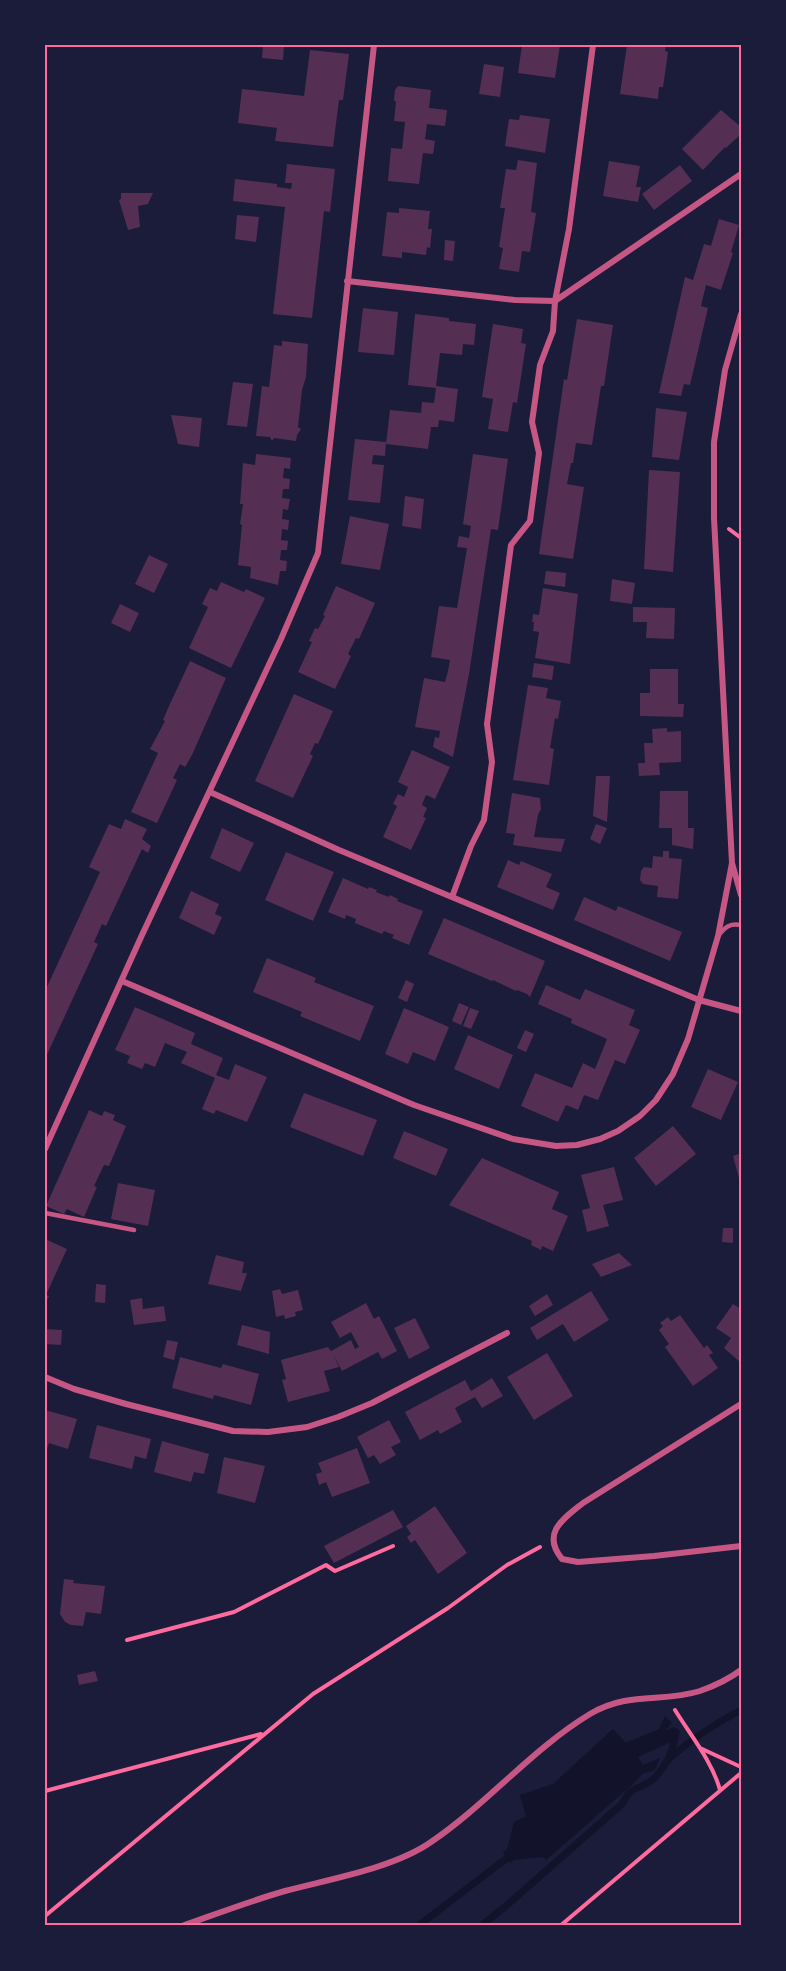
<svg xmlns="http://www.w3.org/2000/svg" width="786" height="1971" font-family="'Nunito Sans',sans-serif">
  <rect width="100%" height="100%" fill="#1b1b3a"/>
  <!-- water -->
  <path fill="#12122b" d="M665 1716 672 1723 665 1731 674 1727 680 1731 677 1743H669L638 1757 643 1765 660 1758 655 1770 642 1774 633 1784 546 1860 543 1857 514 1860 510 1863 503 1852 507 1849 514 1822 526 1816 520 1795 553 1784 613 1729 625 1742H628L659 1729Z"/>
  <g fill="none" stroke-linecap="round" stroke-linejoin="round">
    <!-- stream -->
    <path stroke="#12122b" stroke-width="7" d="M669 1758 674 1743
      M418 1926 507 1858
      M481 1926 507 1905 622 1804C630 1787 637 1790 651 1781 660 1775 663 1764 671 1757 693 1738 716 1723 741 1710"/>
  </g>
  <!-- building -->
  <path fill="#542f53" d="M263 45H284L283 60 262 58Z
    M522 45H560L555 78 518 73Z
    M627 45H666L665 51 668 52 663 87H659L658 99 620 94Z
    M310 50 349 54 343 100H339L333 147 275 141 277 128 238 123 242 89 304 96Z
    M484 64 504 67 500 97 479 94Z
    M398 86 431 90 429 108 447 110 445 126 427 124 425 139 435 141 433 154 423 153 419 184 388 181 391 148 402 149 405 122 394 121 396 102 394 100 395 90Z
    M721 110 741 127V134L726 148 725 147 703 170 682 149Z
    M520 115 550 119 545 153 505 146 509 119 519 120Z
    M518 160 537 163 531 212 536 213 530 252 522 251 519 272 499 269 503 248 499 247 505 208H500L506 169 516 170Z
    M609 161 640 166 636 187H641L638 202 603 196Z
    M287 164 335 169 330 212 324 211 312 318 273 314 285 207 233 201 235 179 277 184V187L291 189 292 183H285Z
    M680 165 692 181 654 210 642 194Z
    M121 193H153L148 204 138 206 140 227 128 230 119 200 121 199Z
    M399 208 430 211 428 229H432L430 248 427 247 426 255 402 252V258L382 256 387 212 399 213Z
    M237 215 259 217 256 242 235 239Z
    M719 219 739 225 731 252 733 253 721 290 706 285 701 306 708 308 690 385 684 384 681 396 659 393 685 277 693 280 704 244 711 246Z
    M445 240 455 241 453 261 444 260Z
    M363 308 398 312 394 355 358 352Z
    M415 314 449 318V321L476 324 474 345 463 344 462 355 440 353 436 386 458 389 454 422 439 420 438 427H431L428 449 386 444 390 410 421 413 422 402 434 403 436 388 408 385Z
    M577 319 613 325 604 386H601L592 445 576 443 573 463H571L567 484 584 487 573 559 539 554 564 379 567 380Z
    M493 324 523 329 521 343 526 344 517 403 513 402 508 432 488 429 493 399 482 397Z
    M282 341 308 344 306 377 302 390 298 427 301 429 297 435 296 441 274 438 272 441 270 437 256 436 262 386 269 387 274 345 282 346Z
    M233 382 253 384 247 427 227 425Z
    M656 408 687 412 679 460 652 457Z
    M171 415 202 418 199 447 178 444Z
    M355 439 386 442 385 456 373 455 372 464 384 465 380 503 348 500Z
    M256 454 291 458 290 469 284 468 283 478 290 479 289 489H283L282 498 290 499 288 510 283 509 282 519 289 520 288 530 282 529 281 540 288 541 287 550H281L280 560 287 561 286 571H280L278 585 250 578 251 567 238 565 242 525 240 524 243 504H240L243 463 255 465Z
    M473 454 508 459 498 530 491 529 469 674 453 757 433 747 435 737 439 738 440 731 415 727 424 678 445 682 448 671 450 660 431 657 439 606 457 608 467 548 457 547 459 536 469 538 471 526 463 524Z
    M649 470 680 472 673 572 644 569Z
    M405 496 424 499 421 529 402 526Z
    M350 516 389 524 380 570 341 564Z
    M149 555 168 564 154 593 135 584Z
    M546 571 566 573 565 587 544 584Z
    M612 579 635 583 632 604 610 601Z
    M221 582 244 592 246 589 265 598 231 668 189 648 208 607 202 604 210 588 217 591Z
    M336 586 375 603 359 639 356 638 348 654 351 656 335 689 298 672 312 642 309 641 315 628 318 629 325 616 323 615Z
    M543 588 578 594 570 664 535 658 539 632 533 631 534 622H532L533 614 539 615Z
    M120 604 139 613 130 632 111 623Z
    M633 607 675 608 674 639 646 638 647 622H633Z
    M190 661 226 678 192 755 185 767 180 764 173 778 177 780 157 823 131 812 158 753 150 749 165 721 163 720 169 706Z
    M534 663 554 666 552 680 532 677Z
    M650 669H678V704H684L683 717 640 716V693H650Z
    M528 685 548 688 546 698 561 701 558 719 555 718 550 748 554 749 549 785 513 780Z
    M294 694 333 711 318 744 315 743 310 754 313 756 293 798 255 781Z
    M667 728V732L681 731V762L659 763 660 775 639 776 638 763H645L644 743H653L652 729Z
    M412 750 450 767 435 799 426 795 422 805 427 808 423 817 426 818 411 850 383 837 397 806 393 804 398 794 404 797 408 787 398 782Z
    M596 776H610L607 822 593 816Z
    M660 791H688V828H694L693 849 672 845V828H659Z
    M512 793 540 798 541 809 538 815 534 837 565 839 561 852 513 845 515 834 506 833Z
    M125 819 147 829 142 839 151 846 148 853 142 849 106 926 102 924 94 942 98 944 45 1059V991L100 872 89 867 109 824 121 829Z
    M596 824 607 828 600 844 590 839Z
    M222 828 254 843 240 872 210 858Z
    M663 851H669V858L682 859 678 899 657 897 658 886 643 884 640 880 641 871 644 867 652 868 653 856 663 857Z
    M286 852 334 872 313 921 265 900Z
    M508 860 519 865 521 861 552 874 546 887 560 893 553 910 497 887Z
    M343 878 368 889 369 887 377 890 376 892 389 897 390 895 398 899 397 901 423 911 409 945 392 938 394 935 384 931 382 934 355 923 356 919 346 915 345 919 328 912Z
    M191 891 219 904 215 914 222 917 214 935 179 918Z
    M584 897 616 911 618 906 682 932 670 961 574 920Z
    M444 918 545 961 530 997 527 994 517 990 516 991 493 980 492 981 428 954Z
    M267 958 316 978 314 982 374 1006 360 1041 300 1016 302 1012 253 992Z
    M406 980 414 984 407 1002 398 998Z
    M546 985 580 1000 585 989 635 1010 629 1025 640 1030 625 1064 615 1060 598 1100 584 1095 578 1110 566 1105 558 1122 521 1106 535 1073 572 1088 583 1063 595 1069 607 1039 571 1023 572 1019 538 1004Z
    M459 1003 469 1007 461 1025 452 1021Z
    M135 1007 195 1033 191 1044 223 1058 216 1075 229 1080 235 1064 267 1077 247 1122 216 1110 214 1114 202 1109 215 1078 181 1063 187 1052 165 1043 155 1067 145 1063 142 1069 127 1063 130 1056 115 1050Z
    M404 1008 449 1027 435 1061 413 1052 408 1064 385 1054Z
    M470 1008 479 1011 471 1029 463 1026Z
    M525 1030 534 1034 526 1052 517 1048Z
    M468 1035 513 1055 499 1089 454 1069Z
    M708 1069 738 1082 721 1120 691 1107Z
    M304 1093 377 1120 363 1156 290 1127Z
    M89 1110 102 1116 104 1111 115 1115 113 1120 126 1126 109 1166 104 1165 94 1186 97 1187 84 1217 67 1209 64 1214 46 1206Z
    M673 1126 696 1154 656 1186 634 1158Z
    M404 1131 448 1149 436 1176 393 1158Z
    M741 1153V1182H740L733 1156Z
    M482 1158 559 1192 552 1209 568 1216 553 1251 542 1246 541 1250 531 1245 532 1241 449 1205Z
    M614 1167 623 1200 603 1205 609 1226 587 1232 582 1210 590 1208 581 1175Z
    M118 1183 155 1190 148 1226 111 1219Z
    M723 1228H733V1243L722 1242Z
    M45 1239 67 1249 46 1295 49 1296 45 1305Z
    M619 1253 632 1265 601 1277 592 1264Z
    M216 1255 244 1262 242 1273H247L241 1291 208 1284Z
    M96 1284 106 1285 105 1303 95 1302Z
    M280 1289 282 1294 298 1290 303 1310 295 1312 296 1316 285 1319 284 1315 276 1317 272 1291Z
    M591 1291 609 1320 574 1342 563 1324 537 1340 530 1328Z
    M547 1294 553 1305 535 1316 529 1306Z
    M142 1298 143 1309 164 1306 166 1321 134 1325 130 1300Z
    M366 1303 374 1319 379 1316 397 1351 382 1359 378 1352 342 1371 334 1356 339 1367 324 1371 330 1391 288 1402 282 1380 286 1379 281 1360 328 1347 331 1351 351 1340 355 1349 359 1347 351 1332 340 1338 331 1322Z
    M733 1304 741 1309 740 1362 724 1348 731 1338 716 1328Z
    M680 1315 704 1348 707 1345 713 1353 709 1355 718 1368 693 1386 665 1347 669 1344 659 1330 663 1326 660 1323 668 1317 671 1321Z
    M415 1318 430 1348 409 1359 394 1328Z
    M242 1325 270 1332 269 1354 237 1345Z
    M45 1329 62 1330 61 1345 45 1344Z
    M167 1340 178 1342 174 1360 163 1357Z
    M547 1353 573 1396 534 1420 507 1377Z
    M180 1357 221 1368 223 1364 259 1374 251 1405 214 1395 213 1399 172 1388Z
    M492 1378 503 1396 482 1408 475 1397 455 1408 462 1422 440 1434 438 1430 420 1440 405 1412 465 1380 471 1391Z
    M45 1410 77 1419 68 1449 49 1443 45 1454Z
    M389 1420 401 1442 391 1447 396 1455 380 1464 374 1455 368 1458 357 1437Z
    M97 1425 151 1439 146 1459 135 1456 132 1469 89 1458Z
    M162 1441 209 1454 204 1474 194 1472 191 1482 154 1472Z
    M357 1448 370 1483 332 1497 326 1482 319 1485 316 1474 322 1472 318 1463Z
    M224 1457 265 1466 255 1503 217 1493Z
    M435 1506 467 1553 438 1574 415 1540 411 1543 407 1537 411 1534 406 1526Z
    M393 1510 403 1527 334 1563 324 1546Z
    M64 1579 74 1580 73 1583 105 1586 101 1614 86 1612 83 1626 71 1625 65 1622 60 1614Z
    M95 1671 98 1681 79 1685 77 1675Z"/>
  <g fill="none" stroke-linecap="round" stroke-linejoin="round">
    <!-- path -->
    <path stroke="#ff6b9d" stroke-width="4" d="M729 529 741 538
      M127 1640 234 1612 326 1565 335 1571 393 1546
      M675 1710C691 1736 712 1761 720 1790
      M700 1748 741 1767
      M45 1791 261 1734
      M45 1916 313 1694 448 1608 507 1565 540 1547
      M560 1926 741 1773"/>
    <!-- service -->
    <path stroke="#c65784" stroke-width="4.5" d="M719 935C725 927 730 923 741 925
      M45 1213 134 1230"/>
    <!-- minor -->
    <path stroke="#c65784" stroke-width="6" d="M347 281 515 300 555 301 741 174
      M741 314 725 370 714 442V518L732 863 741 895
      M210 792 339 850 699 1000 741 1011
      M452 897 471 846 484 820 492 762 487 724 511 545 530 521 539 453 532 422 540 365 553 331 555 301 569 229 593 45
      M122 981 414 1105 513 1139 556 1146 577 1145 600 1139 618 1131 640 1116 656 1100 673 1074 688 1039 718 936 732 863
      M45 1149 142 935 281 639 318 553 374 45
      M45 1377 74 1389 126 1404 233 1431 268 1432 307 1427 338 1417 372 1403 507 1333
      M741 1404 583 1503C563 1519 541 1533 562 1559L578 1562 654 1556 741 1546
      M182 1926C216 1914 250 1901 285 1891 330 1879 394 1868 431 1842 487 1804 532 1749 590 1714 628 1691 662 1703 700 1691 714 1686 729 1679 741 1670"/>
  </g>
  <!-- border -->
  <rect width="786" height="1971" fill="none" stroke="#1b1b3a" stroke-width="93"/>
  <rect x="46" y="46" width="694" height="1878" fill="none" stroke="#ff6b9d" stroke-width="2"/>
</svg>
